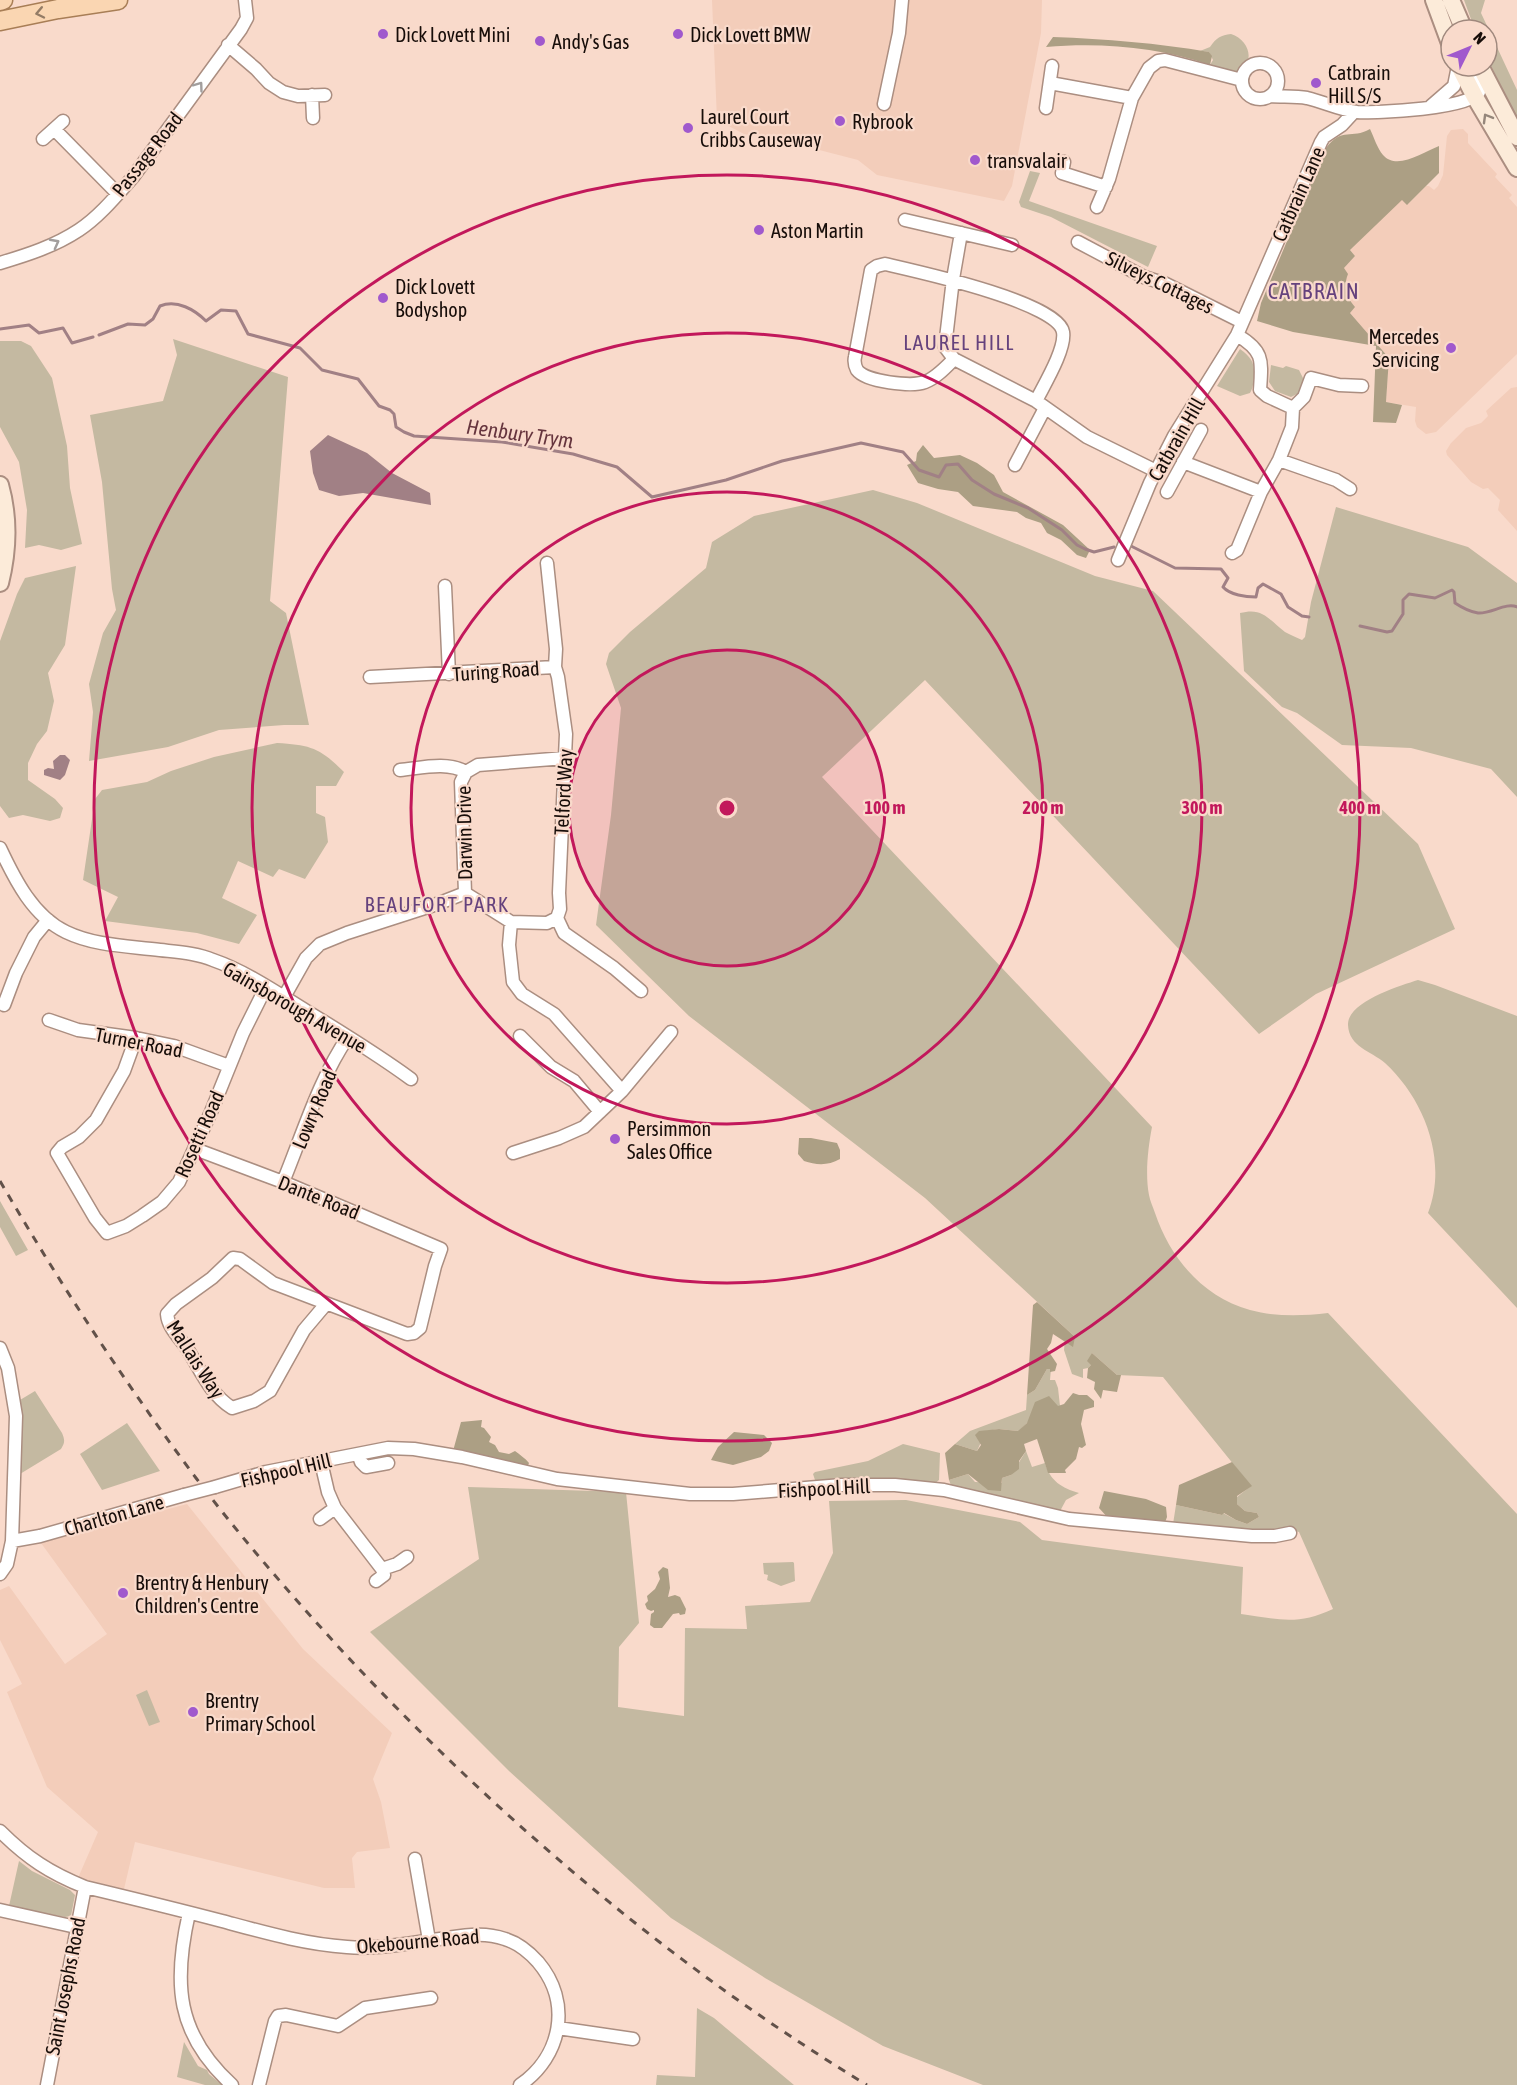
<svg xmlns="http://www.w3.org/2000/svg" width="1517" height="2085" font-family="'Asap Condensed',sans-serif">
  <rect width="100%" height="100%" fill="#f9dacb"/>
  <!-- built -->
  <path fill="#f3cdba" d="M712 0H1042L1041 33 1012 186 1004 201 877 175 858 160 796 144 744 134 717 120Z
    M1463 129 1468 134V143L1497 174 1495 177 1512 195 1509 198 1517 207V354L1436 432 1426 434 1417 427 1415 421 1416 407 1386 402 1389 358 1350 313 1344 268 1355 256 1350 250 1402 199 1408 204 1426 186H1429L1434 190 1438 186 1443 175 1447 136 1451 130Z
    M1517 387V531L1498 510 1500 500 1488 488 1483 489 1471 482 1447 455 1446 451 1451 443 1466 428 1481 423 1488 416 1486 411 1511 388Z
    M187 1504 303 1649 392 1733 373 1779 381 1802 390 1848 357 1852 352 1858 355 1888H324L135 1842 124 1889 78 1878 98 1832 47 1787 7 1692 22 1684 0 1640V1590L9 1586 65 1664 107 1634 41 1543Z"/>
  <!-- green -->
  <path fill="#c4b9a1" d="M1464 0H1485L1481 13 1517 90V119L1487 58V30H1475Z
    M1231 34C1250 40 1257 65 1235 72L1210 65 1213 60 1209 52 1200 51 1210 47C1216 38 1221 35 1231 34Z
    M1030 171 1040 173 1029 201 1157 246 1148 267 1051 217 1021 207 1019 202Z
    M173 339 288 377 270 601 286 613 309 725H284L219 730 168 747 89 761 93 712 89 684 103 633 116 610 112 589 102 482 90 415 163 401 177 355Z
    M0 341H21L31 346 52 378 67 446 70 488 82 544 61 550 39 545 25 548 27 510 19 462 0 427Z
    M1240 349C1252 358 1255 363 1254 378 1253 384 1253 388 1250 393L1240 396 1217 386Z
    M1271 365 1283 368 1286 366 1299 370 1304 380 1301 392 1291 397 1275 391 1269 382Z
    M873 490 917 503 1095 576 1153 591 1418 844 1455 929 1316 994 1259 1034 925 680 822 777 1152 1127C1148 1148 1145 1174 1149 1195 1150 1201 1153 1207 1155 1213 1170 1258 1203 1297 1250 1310 1276 1317 1302 1316 1328 1313L1517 1514V2085H983L883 2046 765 1978 671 1918 509 1771 370 1632 479 1559 468 1487 626 1492 639 1623 619 1647 618 1707 684 1716 685 1628 747 1629 745 1606 810 1602 833 1553 829 1501 906 1500 1020 1522 1042 1540 1243 1567 1241 1614C1278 1619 1297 1626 1333 1609L1299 1532 1287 1528 1288 1531H1251L1173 1524 1176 1505 1222 1515 1223 1513 1236 1520 1247 1524 1259 1517 1257 1513 1245 1511 1237 1504V1497L1251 1486 1163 1377 1117 1375 1092 1353 1091 1365 1088 1368 1083 1369V1378L1072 1374 1064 1350 1065 1340 1075 1337 925 1198 689 1016 596 925 611 815 621 708 606 664 609 653 630 632 706 568 712 542 754 516Z
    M1336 507 1468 547 1517 583V797L1491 769 1411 748 1342 745 1297 713 1282 707 1244 671 1240 613C1263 607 1268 619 1285 632 1290 635 1296 637 1302 640L1305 637 1311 602Z
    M76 566 65 645 48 673 54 701 47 731 37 744 28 763V780L55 799 63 808 60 818 50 821 23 815 9 818 0 806V641L17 594 25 578Z
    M277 743C311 745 320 748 344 772L336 786H316V813L325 817 328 842 305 879 279 869 273 877 238 861 222 898 257 915 239 944 197 933 105 921 118 897 83 880 95 799 102 790 147 782 171 771 214 757Z
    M1418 980 1435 985 1517 1016V1308L1428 1213C1448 1161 1425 1100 1385 1063 1371 1051 1349 1047 1348 1025 1347 1002 1399 986 1418 980Z
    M0 1201 28 1250 16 1256 0 1227Z
    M1047 1369H1051L1050 1380H1055L1058 1388 1060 1406 1027 1423 1019 1431 999 1429 986 1431 977 1451 955 1444 970 1431 1026 1410 1027 1395 1035 1390Z
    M35 1391 62 1433C65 1440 65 1443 61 1449L20 1474 22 1429 20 1400Z
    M127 1423 160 1471 102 1490 80 1454Z
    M903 1444 940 1453 939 1480 933 1485 816 1483 813 1474 815 1472 868 1461Z
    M1026 1451 1032 1467 1045 1463C1050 1481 1062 1488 1079 1493L1066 1500 1059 1513 952 1488 949 1480 968 1474 975 1482 1002 1483V1478L1011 1475Z
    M793 1562 794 1563 795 1581 781 1586 767 1580 768 1575 764 1574 763 1563Z
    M147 1690 160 1722 149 1726 136 1695Z
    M19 1861 32 1871 70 1890 75 1895 71 1916 65 1917 9 1906Z
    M697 2008 714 2018 794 2085H656L657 2075 695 2077Z
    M184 2042 198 2066 207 2070 209 2074 222 2085H205L177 2077Z"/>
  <!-- forest -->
  <path fill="#ac9f84" d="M1053 37C1106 39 1157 43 1209 52L1212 56 1210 65C1159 47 1100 42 1046 47Z
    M1370 129C1374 137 1377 148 1383 155 1397 171 1423 152 1439 146V173L1407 205 1402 200 1350 250 1355 256 1344 268 1348 274C1343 287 1346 297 1355 307L1350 313 1389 358 1386 402 1402 405 1396 423 1373 422 1376 346 1293 332 1257 321 1261 303 1326 148C1343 126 1351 140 1370 129Z
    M923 445 934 458 960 455 977 463 994 475 1003 492 1063 525 1090 550 1086 558 1077 555 1061 540 1047 533 1041 523 1026 518 1017 512 973 506 958 492 938 489 918 483 907 465 916 461 917 453Z
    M799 1138H811L837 1143 840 1150V1159C828 1166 816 1165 804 1161L798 1154Z
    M1037 1302 1075 1337 1073 1347 1053 1334 1051 1343 1047 1349 1057 1364 1055 1371 1050 1372V1369H1047L1035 1390 1027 1395 1033 1305Z
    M1092 1353 1117 1375H1121L1117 1392 1103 1390 1101 1399 1094 1389 1095 1382 1087 1378 1088 1368 1091 1365 1087 1361Z
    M1073 1393 1079 1395H1087L1094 1401V1407L1084 1410 1081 1424 1086 1445 1082 1448 1079 1447 1076 1459 1065 1470 1066 1473H1048L1037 1439 1024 1444 1026 1451 1019 1461V1469L1011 1475 1002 1478 1001 1491 988 1490 968 1474 949 1480 945 1453 955 1444 977 1451 981 1445 975 1435 979 1431 999 1429 1018 1431 1027 1423 1035 1402 1049 1396 1058 1406 1064 1404Z
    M482 1420 481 1427 484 1428 491 1437 489 1442 495 1445 499 1452 509 1454 515 1451C520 1455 525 1458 529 1463L527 1468 453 1451 461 1422Z
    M734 1432 764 1435 772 1443 769 1451 761 1457 733 1465 711 1460 718 1447Z
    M1232 1462 1252 1486 1237 1496V1504L1245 1511 1257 1513 1259 1517 1247 1524 1236 1520 1224 1513 1222 1515 1176 1505 1179 1485Z
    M1104 1491 1146 1499 1166 1507 1167 1517 1164 1525 1109 1519 1099 1508Z
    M663 1567 668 1569 670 1588 668 1597 675 1595 680 1597 686 1609 685 1614 680 1615 679 1613 673 1614 662 1628H654L650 1625 651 1614 654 1612V1610L651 1611 647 1609 645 1604 648 1601 647 1596 655 1589 660 1579 658 1572Z"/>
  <!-- water -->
  <path fill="#a18085" d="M328 435 367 453 392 473 430 493 431 505 363 493 339 496 319 490 313 473 310 451Z
    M60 755H65L70 760 65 775 60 780 44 775V770L48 768 54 769 53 761Z"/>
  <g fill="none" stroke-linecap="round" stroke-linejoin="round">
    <!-- stream -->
    <path stroke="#a18085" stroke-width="3" d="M0 329 29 325 39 333 63 328 72 343 93 337
      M99 335 128 324 145 325 153 319 160 306C177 299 195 310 206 321L221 310 236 311 248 334 300 348 322 370 358 379 379 406 390 410 394 414 396 427 404 432 414 436 502 442 573 454 617 467 652 497 726 480 782 461 861 443 903 452 919 470 939 477 946 465 958 464 972 480 994 494 1028 508 1062 530 1077 545 1085 549 1094 552 1114 547
      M1129 545 1175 568 1221 569 1228 578 1223 587C1230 595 1246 597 1256 597L1258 588 1263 584 1281 594 1288 607 1302 616 1309 617
      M1360 626 1387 632 1392 631 1403 614V600L1409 594 1435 598 1452 590 1454 592 1455 603C1461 607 1471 612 1478 613 1491 614 1506 602 1517 607"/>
    <!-- street casing -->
    <g stroke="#ab8e81" stroke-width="15">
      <path id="street" d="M228 45 256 69 269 83 283 92 298 96 325 95
        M1242 81a18 18 0 1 1 36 0a18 18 0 1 1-36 0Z
        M1050 83 1132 98
        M312 95 313 118
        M1270 96C1282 97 1295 96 1307 98 1324 102 1340 110 1357 112 1375 113 1472 109 1479 92 1481 84 1473 73 1470 66
        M884 104 899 33 902 0
        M1431 106 1454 86 1458 66
        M1046 108 1052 66
        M54 129 118 194
        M43 139 63 121
        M1064 162 1062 173 1106 187
        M1097 207 1109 179 1132 98 1149 68 1158 61 1165 60 1242 80
        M905 220 1012 245
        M961 233 953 279 945 347 954 359 1036 401 1087 437 1156 471
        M1078 242 1144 277 1166 284 1242 322
        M0 263C27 255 55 246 79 230 99 217 117 195 133 177L241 29 247 18 245 0
        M954 359C946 367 936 378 925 382 912 387 866 382 857 370 855 366 854 361 855 357L871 270 877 266 885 264C915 271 1058 302 1063 332 1066 349 1044 385 1036 401
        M1293 408 1304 397 1311 378 1339 385 1362 386
        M1279 460 1336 480 1350 489
        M1183 462 1261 492
        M1015 465 1045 408
        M1167 492 1201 430
        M1232 553 1237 550 1261 492 1279 460 1292 427 1293 408 1267 396 1260 390C1262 360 1264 351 1237 335
        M1118 560 1150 483 1174 436 1237 335 1321 142 1324 137 1342 125 1354 112
        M445 586 449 674
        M370 677 555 667
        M400 770C421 768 447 761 466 772
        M0 848C15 880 33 916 66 932 95 946 129 946 160 950 178 952 197 953 213 960 245 971 276 992 305 1010 341 1032 377 1054 411 1079
        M465 893 511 922 547 923 557 918 560 909 559 893 566 734 558 677 555 667 556 649 547 563
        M465 893 461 782 466 772 478 765 565 758
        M557 918 564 933 614 968 641 991
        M511 922 509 945 513 982 522 994 554 1014 622 1091
        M284 997 306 958 320 944 347 933 437 904 465 893
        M4 1005 16 973 34 937 48 920
        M49 1020 78 1030 136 1038 174 1046 229 1066
        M520 1036 551 1067 574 1081 600 1112
        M136 1038 124 1071 96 1120 79 1137 62 1147 57 1153 95 1218 107 1233 126 1226 142 1216 162 1202 179 1182 211 1112 243 1033 266 987
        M195 1149 283 1182 441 1249 435 1266 420 1328 414 1333 407 1334 273 1283 240 1259 233 1258 212 1278 176 1304 167 1314C168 1328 180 1338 188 1350 201 1371 210 1394 232 1408L254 1401 270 1391 304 1330 326 1304
        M513 1153 559 1138 584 1127 622 1091 671 1032
        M283 1182C302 1136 320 1077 348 1037
        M0 1348 8 1368 16 1416 12 1541 7 1564 0 1574
        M358 1454 361 1462 366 1467 388 1463
        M321 1462 328 1492 335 1508 382 1569
        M215 1487 266 1472 388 1448 414 1449 462 1457 557 1479 690 1494H733L842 1485H895L944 1490 1069 1519 1252 1536H1275L1290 1533
        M320 1519 335 1508
        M12 1541 40 1536 184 1495
        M376 1581 384 1575 382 1569 397 1564 407 1557
        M0 1831C27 1858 50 1873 85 1887 131 1898 176 1909 222 1921 263 1932 304 1944 347 1947 380 1950 414 1942 447 1938 467 1935 485 1932 505 1939 518 1943 529 1952 538 1962 572 2002 562 2056 520 2085
        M415 1859 429 1940
        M0 1910 76 1927
        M189 1913C173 1983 176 2034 232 2085
        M558 2028 633 2039
        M47 2085 85 1887
        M259 2085 275 2021 278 2016 286 2015 338 2026 365 2008 431 1998"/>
    </g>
    <!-- secondary casing -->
    <g stroke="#ab8e81" stroke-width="20">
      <path id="secondary" d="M1434 0 1451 46
        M1451 0 1464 30
        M1459 66 1475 97 1517 168
        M1480 66 1517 137
        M0 485C9 517 8 551 0 583"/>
    </g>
    <!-- primary casing -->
    <g stroke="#a87e56" stroke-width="21">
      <path id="primary" d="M0 1 3 0
        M0 21 58 9 118 0"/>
    </g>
    <!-- street -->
    <use href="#street" stroke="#fff" stroke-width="12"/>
    <!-- secondary -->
    <use href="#secondary" stroke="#fcebd9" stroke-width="16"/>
    <!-- primary -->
    <use href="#primary" stroke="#fad6b2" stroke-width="18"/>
    <!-- rail -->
    <path stroke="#625149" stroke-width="3" stroke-dasharray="8 8" stroke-linecap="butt" d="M0 1181C60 1284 125 1383 196 1478 242 1539 293 1597 344 1653 499 1819 673 1967 867 2085"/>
    <!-- street-bridge casing -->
    <g stroke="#ab8e81" stroke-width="15" stroke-linecap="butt">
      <path id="street-bridge" d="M184 1495 215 1487"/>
    </g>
    <!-- street-bridge -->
    <use href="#street-bridge" stroke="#fff" stroke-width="12"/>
  </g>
  <!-- one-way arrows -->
  <defs><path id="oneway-chevron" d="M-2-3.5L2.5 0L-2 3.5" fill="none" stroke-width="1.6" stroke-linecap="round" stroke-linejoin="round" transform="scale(1.5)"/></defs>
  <use stroke="#947c66" href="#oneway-chevron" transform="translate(40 13) rotate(168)"/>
  <g stroke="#a29e9d">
    <use href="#oneway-chevron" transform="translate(199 86) rotate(-54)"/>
    <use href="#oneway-chevron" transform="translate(55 243) rotate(-28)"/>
  </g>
  <use stroke="#95877b" href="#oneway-chevron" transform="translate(1487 118) rotate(-120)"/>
  <!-- distance rings -->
  <circle cx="727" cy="808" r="158" fill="#c2185b" fill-opacity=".12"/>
  <g fill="none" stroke="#c2185b" stroke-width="3">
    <circle cx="727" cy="808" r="158"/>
    <circle cx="727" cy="808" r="316"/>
    <circle cx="727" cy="808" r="475"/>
    <circle cx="727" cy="808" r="633"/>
  </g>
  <!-- markers -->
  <g fill="#a059cd" stroke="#f9dacb" stroke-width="2">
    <circle cx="383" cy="34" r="6"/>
    <circle cx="678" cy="34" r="6"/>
    <circle cx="540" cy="41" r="6"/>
    <circle cx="1316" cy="83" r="6"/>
    <circle cx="840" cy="121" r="6"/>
    <circle cx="688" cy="128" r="6"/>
    <circle cx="975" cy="160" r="6"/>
    <circle cx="759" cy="230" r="6"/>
    <circle cx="383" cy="298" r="6"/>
    <circle cx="1451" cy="348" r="6"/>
    <circle cx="615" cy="1139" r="6"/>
    <circle cx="123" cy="1593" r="6"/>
    <circle cx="193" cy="1712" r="6"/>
  </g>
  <g text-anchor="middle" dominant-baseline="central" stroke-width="4.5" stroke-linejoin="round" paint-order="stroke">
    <!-- poi labels -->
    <g font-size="20" fill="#170d09" stroke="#f9dacb" text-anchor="start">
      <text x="395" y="34">Dick Lovett Mini</text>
      <text x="690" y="34">Dick Lovett BMW</text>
      <text x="552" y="41">Andy's Gas</text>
      <text x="1328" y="72">Catbrain<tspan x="1328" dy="23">Hill S/S</tspan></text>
      <text x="700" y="116">Laurel Court<tspan x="700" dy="23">Cribbs Causeway</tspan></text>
      <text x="852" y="121">Rybrook</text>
      <text x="987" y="160">transvalair</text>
      <text x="771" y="230">Aston Martin</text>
      <text x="395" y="286">Dick Lovett<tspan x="395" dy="23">Bodyshop</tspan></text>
      <text x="1439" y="336" text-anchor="end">Mercedes<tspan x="1439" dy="23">Servicing</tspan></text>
      <text x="627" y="1128">Persimmon<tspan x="627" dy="23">Sales Office</tspan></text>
      <text x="135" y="1582">Brentry &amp; Henbury<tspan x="135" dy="23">Children's Centre</tspan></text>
      <text x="205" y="1700">Brentry<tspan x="205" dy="23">Primary School</tspan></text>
    </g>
    <!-- street labels -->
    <g font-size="20" fill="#170d09" stroke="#f9dacb">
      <text transform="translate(147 154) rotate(-52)">Passage Road</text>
      <text transform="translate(1298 194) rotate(-66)">Catbrain Lane</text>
      <text transform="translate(1160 282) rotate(26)">Silveys Cottages</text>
      <text transform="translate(1176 439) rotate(-60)">Catbrain Hill</text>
      <text transform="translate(496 671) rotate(-4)">Turing Road</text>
      <text transform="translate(563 792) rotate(-87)">Telford Way</text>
      <text transform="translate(464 833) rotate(-91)">Darwin Drive</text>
      <text transform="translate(295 1007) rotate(30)">Gainsborough Avenue</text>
      <text transform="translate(139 1042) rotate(11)">Turner Road</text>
      <text transform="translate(314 1109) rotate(-67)">Lowry Road</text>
      <text transform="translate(199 1134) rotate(-66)">Rosetti Road</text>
      <text transform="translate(319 1197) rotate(22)">Dante Road</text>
      <text transform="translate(196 1359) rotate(57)">Mallais Way</text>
      <text transform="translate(286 1470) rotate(-13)">Fishpool Hill</text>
      <text transform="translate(824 1488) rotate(-3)">Fishpool Hill</text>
      <text transform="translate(114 1515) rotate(-16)">Charlton Lane</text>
      <text transform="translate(418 1941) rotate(-5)">Okebourne Road</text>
      <text transform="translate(65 1986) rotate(-79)">Saint Josephs Road</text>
    </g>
    <!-- neighbourhood labels -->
    <g font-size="21" letter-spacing="1.5" fill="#65427d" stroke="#f9dacb">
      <text x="959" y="342">LAUREL HILL</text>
      <text x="437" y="904">BEAUFORT PARK</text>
    </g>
    <!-- water labels -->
    <g font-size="21" font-style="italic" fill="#66353e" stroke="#f9dacb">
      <text transform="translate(520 433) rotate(8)">Henbury Trym</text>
    </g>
    <!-- quarter labels -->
    <g font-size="22" letter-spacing="1.5" fill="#65427d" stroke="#f9dacb">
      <text x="1314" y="291">CATBRAIN</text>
    </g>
  </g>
  <circle cx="727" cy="808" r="9" fill="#c2185b" stroke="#f9dacb" stroke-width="3"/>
  <g font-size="18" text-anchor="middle" font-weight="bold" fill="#c2185b" stroke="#f9dacb" stroke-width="4.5" stroke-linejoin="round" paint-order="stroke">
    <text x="885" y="814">100 m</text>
    <text x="1043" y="814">200 m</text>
    <text x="1202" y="814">300 m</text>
    <text x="1360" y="814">400 m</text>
  </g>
  <!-- north arrow -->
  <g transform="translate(1469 48) rotate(47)"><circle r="28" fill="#f9dacb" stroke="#9f887d" stroke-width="1.5"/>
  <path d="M0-4.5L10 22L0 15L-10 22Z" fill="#a059cd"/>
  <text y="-9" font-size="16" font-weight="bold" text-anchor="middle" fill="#170d09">N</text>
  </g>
</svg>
